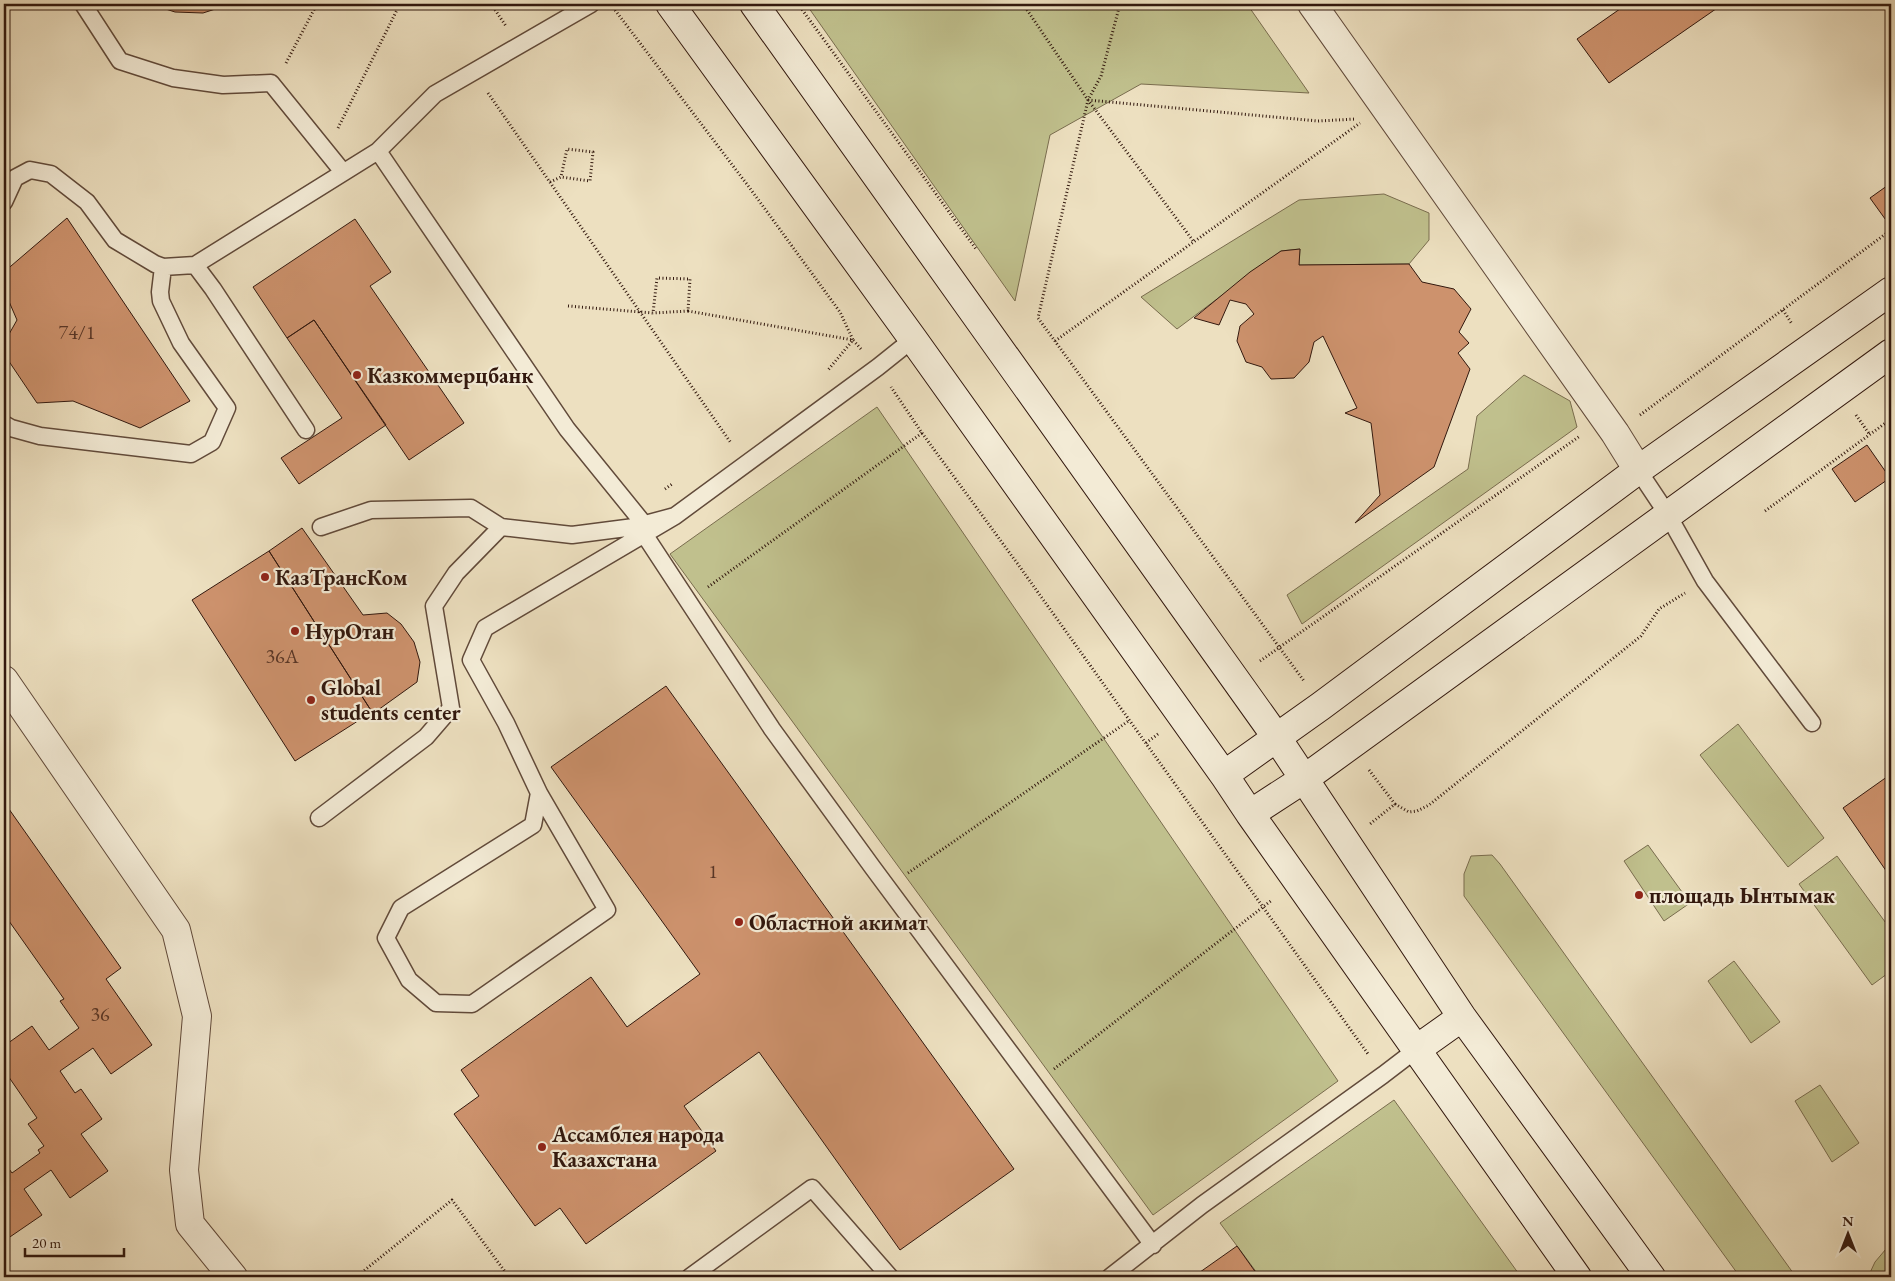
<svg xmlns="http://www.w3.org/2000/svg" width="1895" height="1281" font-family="'EB Garamond',serif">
  <rect width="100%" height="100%" fill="#ede0c0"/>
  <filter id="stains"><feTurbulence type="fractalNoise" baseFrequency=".004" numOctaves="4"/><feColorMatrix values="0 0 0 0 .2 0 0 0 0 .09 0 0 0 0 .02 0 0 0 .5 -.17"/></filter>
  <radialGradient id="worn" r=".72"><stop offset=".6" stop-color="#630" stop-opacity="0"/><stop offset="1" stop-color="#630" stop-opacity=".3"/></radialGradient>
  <!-- green -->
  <path fill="#c0c08d" stroke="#796c4e" d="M806 4H1247L1309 93 1141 84 1050 135 1015 301Z
    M1384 194 1429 213V240L1409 264 1299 265 1300 249 1281 251 1177 329 1141 297 1299 200Z
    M1524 375 1570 401 1577 427 1302 624 1287 595 1468 469 1477 416Z
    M877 407 1338 1081 1153 1215 670 554Z
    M1738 724 1824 838 1788 867 1700 755Z
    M1648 845 1690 903 1664 921 1624 861Z
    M1492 855 1500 864 1796 1277H1740L1464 896V874L1471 856Z
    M1837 856 1891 930V971L1872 985 1799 884Z
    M1734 961 1780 1022 1751 1043 1708 981Z
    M1820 1085 1859 1143 1832 1162 1795 1101Z
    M1394 1100 1521 1277H1260L1220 1223Z
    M1891 1243V1277H1868L1875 1262Z"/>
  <!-- building -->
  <path fill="#cd926d" stroke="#32180e" d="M150 4H231L203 13 175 12Z
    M1627 4H1723L1609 83 1577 39Z
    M1891 183V221L1888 223 1870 198Z
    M67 218 190 401 140 428 73 401 37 403 4 354V343L17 320 4 290V272Z
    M355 219 391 272 370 286 464 423 409 460 314 320 287 338 253 287Z
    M1300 249 1299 265 1409 264 1422 282 1454 289 1471 309 1459 332 1469 343 1458 353 1470 369 1434 467 1355 523 1380 495 1371 423 1345 413 1357 408 1323 336 1314 342 1309 362 1294 378 1271 379 1262 367 1246 362 1237 341 1240 326 1254 314 1246 304 1230 300 1219 325 1194 318 1250 272 1281 251Z
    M314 320 386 425 299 484 281 458 342 418 287 338Z
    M1867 445 1890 478 1855 502 1832 469Z
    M302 528 363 615 387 613 401 624 414 642 420 662 417 682 378 710 372 712 269 551Z
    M269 551 372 712 295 761 192 600Z
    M666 686 1014 1169 900 1250 759 1052 684 1106 716 1151 586 1244 560 1208 535 1226 454 1114 479 1096 461 1070 591 977 627 1027 700 974 551 767Z
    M1891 774V878L1843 808Z
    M4 802 121 968 106 979 152 1045 111 1074 93 1048 60 1071 75 1093 81 1089 102 1119 81 1134 108 1171 70 1198 51 1170 24 1189 42 1215 4 1241V1162L12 1173 40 1153 38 1150 44 1146 28 1124 37 1118 4 1070V1046L32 1026 49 1050 79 1028 60 1001 64 999 4 914Z
    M1237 1246 1259 1277H1193Z"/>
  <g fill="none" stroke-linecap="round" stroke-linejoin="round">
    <!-- service casing -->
    <g stroke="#614a3a" stroke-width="19">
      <path id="service" d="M83 4 120 61 173 78 223 85 271 83 343 172
        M591 4 435 94 378 151 567 429 644 524V534L772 729 873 868 1153 1245
        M4 202 15 178 30 170 51 174 87 202 115 240 155 264 163 267 195 265
        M4 424 11 428 40 436 191 454 212 442 227 408 181 343 161 301 160 292 163 267
        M306 430 213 289 195 265 378 151
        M1638 470 1668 515 1705 581 1812 723
        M321 527 371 510 471 508 501 527 572 535 634 527 675 516 878 367 913 339
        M539 793 607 910 472 1004 436 1003 409 980 386 938 401 908 533 825 539 793 506 723 471 660 485 628 675 516
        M319 818 426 737 451 708 434 606 456 573 501 527
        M690 1277 812 1188 890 1277
        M1110 1277 1202 1205 1383 1075 1417 1049"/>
    </g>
    <!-- minor casing -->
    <g stroke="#614a3a" stroke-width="30">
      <path id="minor" d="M1312 4 1615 433 1638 470
        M4 680 176 930 197 1016 184 1170 190 1224 233 1277"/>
    </g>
    <!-- secondary casing -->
    <g stroke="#32180e" stroke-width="30">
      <path id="secondary" d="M670 4 913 339 1224 775 1250 814 1577 1277
        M754 4 1277 738 1462 1017 1651 1277
        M1224 775 1321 706 1638 470 1891 291
        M1250 814 1304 779 1891 353
        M1417 1049 1462 1017"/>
    </g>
    <!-- path -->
    <path stroke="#32180e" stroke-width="3" stroke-dasharray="1 2.5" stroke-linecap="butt" d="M491 4 506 26
      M798 4 976 249
      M1023 4 1088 100 1194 242
      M1120 4 1101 76 1088 100 1038 318 1304 681
      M615 10 749 187 840 312 853 340 828 370
      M286 63 317 4
      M488 93 731 443
      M1088 100 1318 121 1356 119
      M338 128 400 4
      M550 182 561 177 567 149 593 152 590 181 561 177
      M568 306 653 313 657 278 690 279 688 311 653 313
      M1783 310 1792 324
      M688 311 853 340 861 349
      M1055 341 1360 123
      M1640 415 1891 230
      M1856 415 1870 435
      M922 433 1017 563 1368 1054
      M665 489 672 484
      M1765 511 1891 419
      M708 587 922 433 891 387
      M1260 661 1580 436
      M1146 743 1158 734
      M1369 770 1395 804 1370 824
      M1395 804 1409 812 1417 811 1429 805 1641 636 1659 609 1685 593
      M908 873 1130 720
      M1054 1069 1272 900
      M356 1277 452 1200 509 1277"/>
    <!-- service -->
    <use href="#service" stroke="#f3ebd6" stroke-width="16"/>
    <!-- minor -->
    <use href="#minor" stroke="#f3ebd6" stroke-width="28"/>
    <!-- secondary -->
    <use href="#secondary" stroke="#f3ebd6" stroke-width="28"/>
  </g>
  <!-- markers -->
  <g fill="#8f2418" stroke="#f3ebd6" stroke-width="2">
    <circle cx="357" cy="375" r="5"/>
    <circle cx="265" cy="577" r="5"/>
    <circle cx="295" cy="631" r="5"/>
    <circle cx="311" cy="700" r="5"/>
    <circle cx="1639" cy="895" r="5"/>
    <circle cx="739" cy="922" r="5"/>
    <circle cx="542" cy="1147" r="5"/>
  </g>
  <g text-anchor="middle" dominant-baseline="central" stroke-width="4.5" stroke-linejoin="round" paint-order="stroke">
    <!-- number labels -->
    <g font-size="20" fill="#593626">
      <text x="77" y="332">74/1</text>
      <text x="282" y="656">36А</text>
      <text x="713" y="871">1</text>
      <text x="100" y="1014">36</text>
    </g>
    <!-- poi labels -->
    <g font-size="22" font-weight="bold" fill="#32180e" stroke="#f3ebd6" text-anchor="start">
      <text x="367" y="375">Казкоммерцбанк</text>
      <text x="275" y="577">КазТрансКом</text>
      <text x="305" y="631">НурОтан</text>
      <text x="321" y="687">Global<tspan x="321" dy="25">students center</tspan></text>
      <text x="1649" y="895">площадь Ынтымак</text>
      <text x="749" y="922">Областной акимат</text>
      <text x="552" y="1134">Ассамблея народа<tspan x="552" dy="25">Казахстана</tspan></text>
    </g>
  </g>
  <!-- margin -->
  <rect width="1895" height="1281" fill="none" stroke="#ede0c0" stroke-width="20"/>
  <rect x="5" y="5" width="1885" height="1271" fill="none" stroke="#32180e" stroke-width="2.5"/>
  <rect x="10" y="10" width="1875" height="1261" fill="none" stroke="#32180e"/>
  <!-- north arrow -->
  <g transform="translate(1848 1234)" stroke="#f3ebd6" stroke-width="4" paint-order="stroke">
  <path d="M0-4L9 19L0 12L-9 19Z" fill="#32180e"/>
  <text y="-8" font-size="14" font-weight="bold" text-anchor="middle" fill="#32180e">N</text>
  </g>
  <!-- scale -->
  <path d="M25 1248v8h99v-8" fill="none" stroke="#32180e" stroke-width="2.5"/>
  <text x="32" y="1248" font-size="15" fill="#32180e" stroke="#f3ebd6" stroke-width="4" paint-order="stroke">20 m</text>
  <rect width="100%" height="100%" filter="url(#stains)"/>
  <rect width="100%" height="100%" fill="url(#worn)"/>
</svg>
